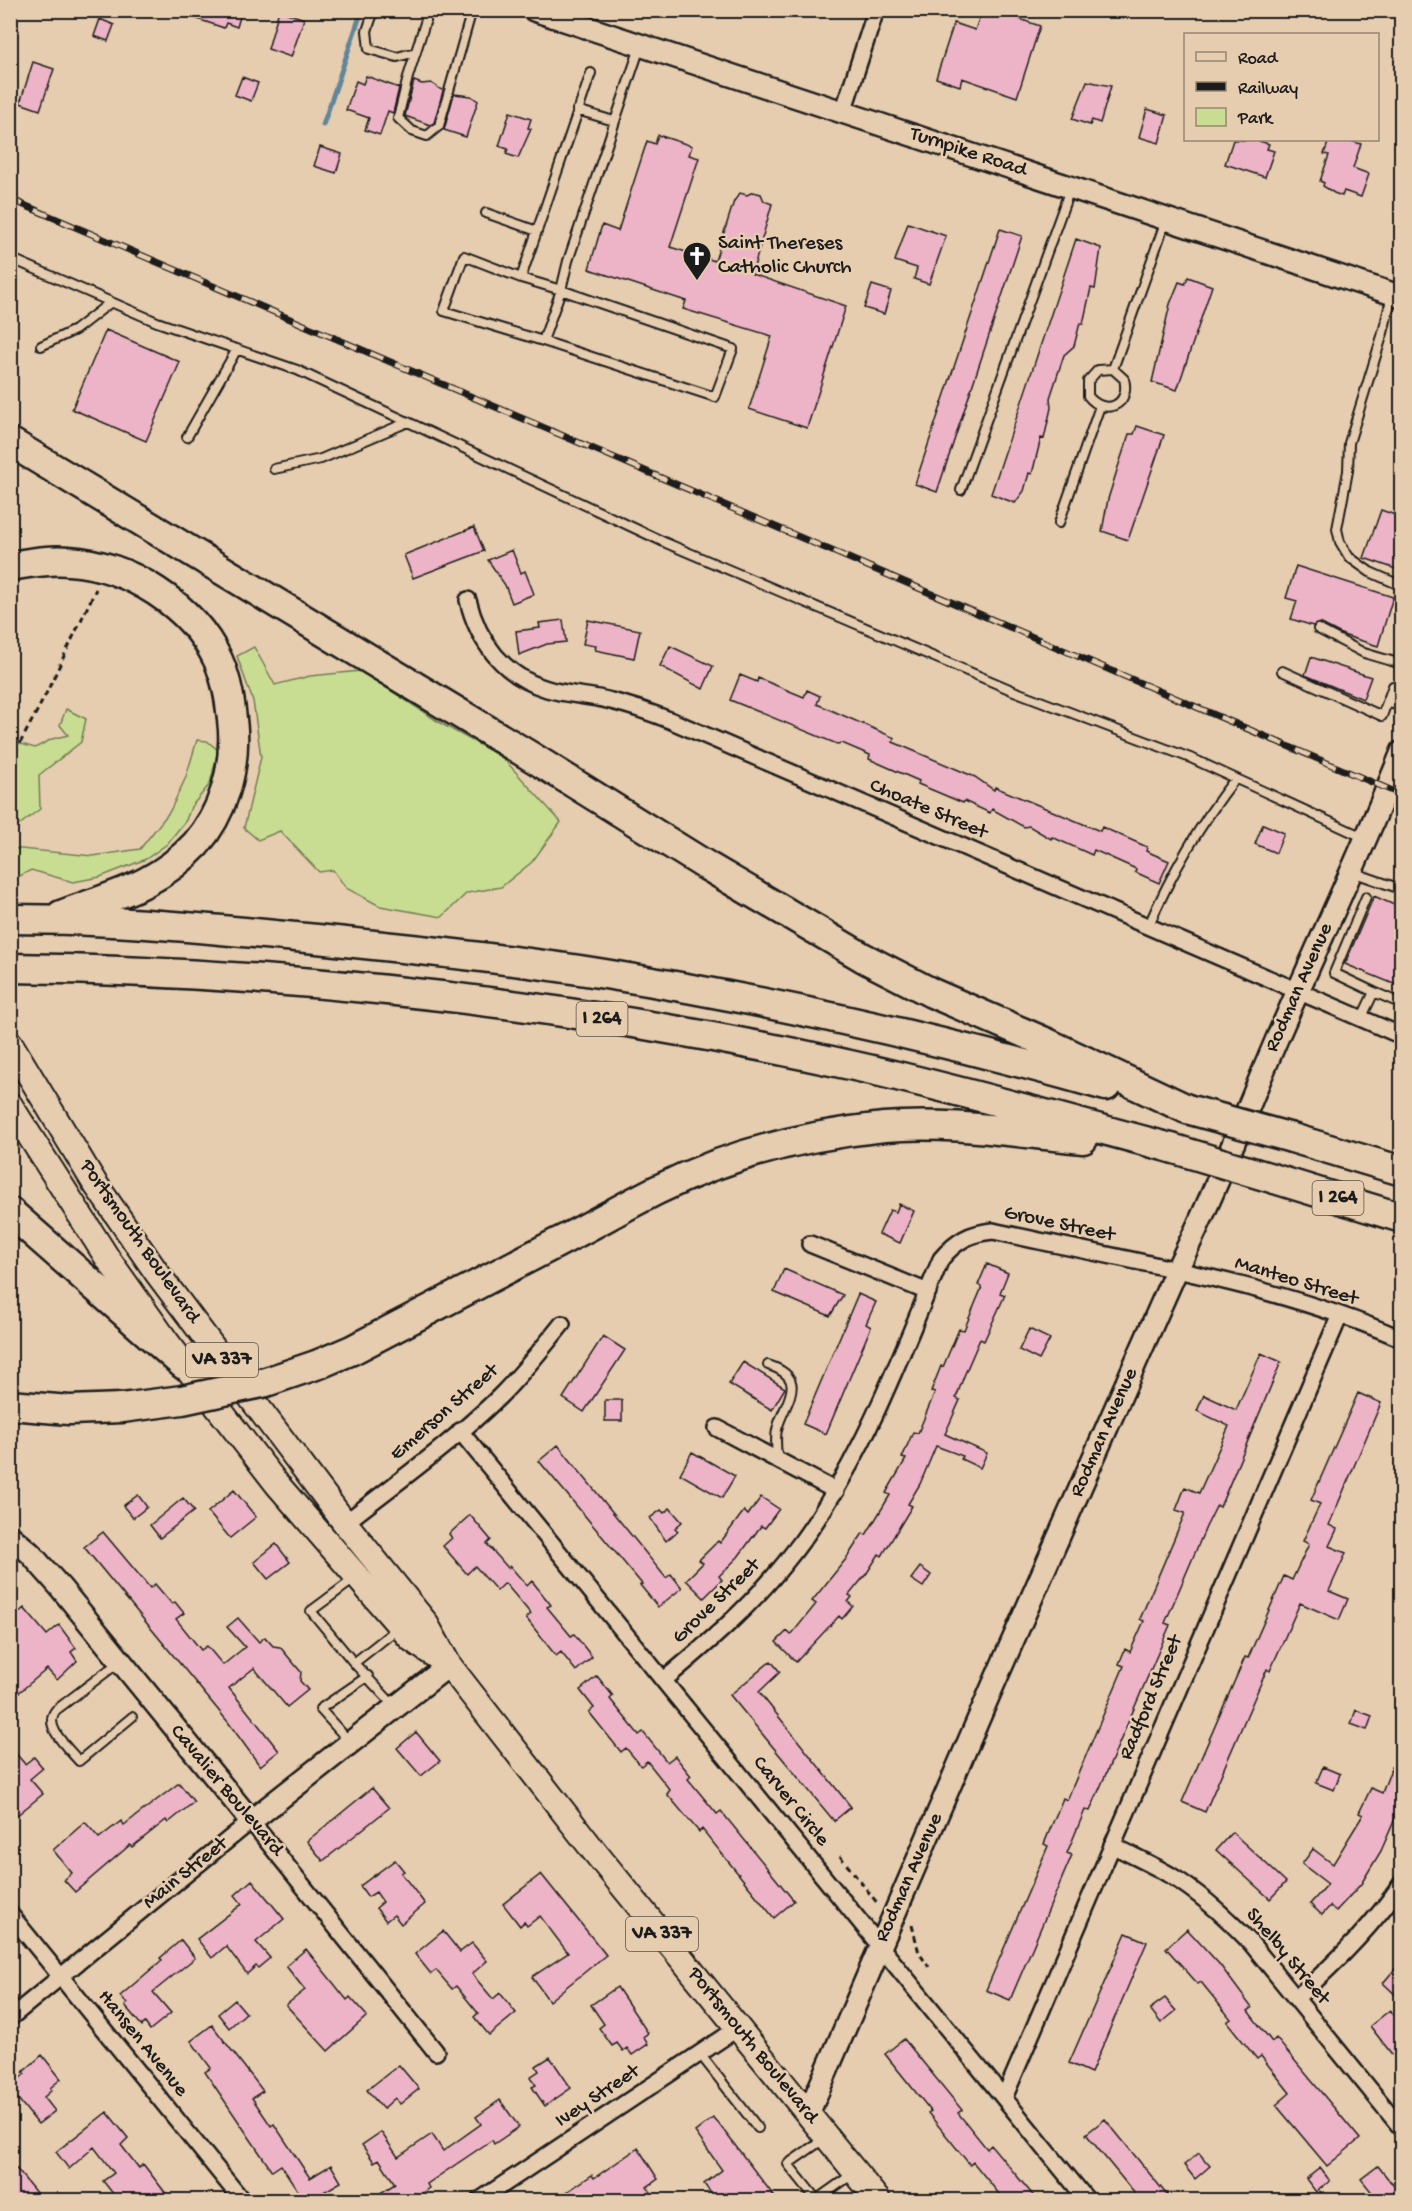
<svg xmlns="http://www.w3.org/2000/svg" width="1412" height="2211" font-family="'Gochi Hand',sans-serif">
  <rect width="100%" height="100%" fill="#e7cdaf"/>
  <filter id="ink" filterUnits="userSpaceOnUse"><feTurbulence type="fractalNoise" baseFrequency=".0167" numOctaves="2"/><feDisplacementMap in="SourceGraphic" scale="12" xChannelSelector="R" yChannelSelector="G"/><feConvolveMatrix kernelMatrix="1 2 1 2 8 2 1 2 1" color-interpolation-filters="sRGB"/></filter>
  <g filter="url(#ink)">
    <!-- green -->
    <path fill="#c9dd92" stroke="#727c57" stroke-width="1.5" d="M254 647 275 685 310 676 361 671 442 724 503 758 561 822 532 862 501 887 467 893 442 917 380 906 346 888 333 870 319 872 280 831 258 840 244 828 261 757 253 701 237 656Z
      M66 709 86 719 81 742 39 775 40 809 11 831V741L35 748 52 739 68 735 60 725Z
      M197 740 207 741 218 750 210 784 191 807 186 820 167 844 146 859 100 877 73 882 31 870 16 878H11V848L93 856 140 849 170 811 186 777Z"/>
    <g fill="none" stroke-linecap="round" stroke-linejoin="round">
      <!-- stream -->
      <path stroke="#60869a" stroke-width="5" d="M323 125 362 10"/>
    </g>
    <!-- building -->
    <path fill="#edb4c7" stroke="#1c1c1c" stroke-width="1.5" d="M181 10H242L237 27 226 23 224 28 180 13Z
      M279 10 304 19 291 57 268 49Z
      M982 10H993L1040 26 1017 97 962 78 960 86 936 78 954 23 975 30Z
      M100 19 114 25 108 41 94 36Z
      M33 62 54 69 40 110 20 103Z
      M366 76 399 88 393 113 388 111 380 135 365 130 369 118 346 110 356 81 363 84Z
      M242 77 258 83 251 101 235 95Z
      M414 81 422 84 431 83 443 91 434 123 430 125 405 116Z
      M1087 81 1111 86 1100 123 1092 120 1090 125 1072 119Z
      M454 94 471 96 478 101 466 137 444 130Z
      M1147 109 1167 115 1159 143 1139 137Z
      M510 112 531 119 528 128 531 129 518 158 506 154 508 149 499 146Z
      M658 135 692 146 689 155 699 158 670 247 715 261 734 201 740 193 747 195 753 192 761 194 764 201 772 204 752 274 846 306 807 428 749 409 772 336 683 309 686 301 589 269 602 225 618 231 647 141 655 144Z
      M1233 140H1256L1269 144 1267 149 1274 151 1265 177 1225 164Z
      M1329 140H1348L1361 144 1353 168 1369 174 1361 197 1344 191 1342 196 1334 193 1323 186 1324 183 1320 181 1329 155 1324 154Z
      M320 147 342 154 336 173 314 166Z
      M908 223 946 236 929 284 914 279 917 268 895 261Z
      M1000 229 1022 236 937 492 915 484Z
      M1076 239 1101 248 1095 289 1091 288 1083 324 1080 323 1074 346 1064 355 1050 398 1051 408 1044 439 1041 438 1032 474 1029 473 1024 491 1015 503 991 494Z
      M1188 277 1212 286 1177 390 1152 382 1170 304 1179 282 1185 284Z
      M872 285 891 291 884 314 864 308Z
      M106 330 180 362 146 441 72 409Z
      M1137 426 1164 435 1128 540 1102 531 1108 499 1119 464 1129 434H1134Z
      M1381 510 1401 517V553L1396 569 1364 558Z
      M474 527 484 551 413 578 404 555Z
      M512 550 521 573 525 571 534 594 512 603 505 585 488 560Z
      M1296 566 1393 597 1378 646 1343 635 1320 623 1313 626 1291 619 1297 601 1286 598Z
      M563 620 566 642 547 644 519 655 516 631 540 628 539 623Z
      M588 620 640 630 634 658 595 650 596 646 583 644Z
      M670 646 713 666 703 689 660 666Z
      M1311 657 1371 677 1363 699 1305 675Z
      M740 675 757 682 758 678 804 697 807 690 820 696 817 704 895 738 893 742 975 777 994 790 995 787 1100 831 1102 827 1147 847 1146 851 1169 861 1159 883 1135 872 1136 869 1094 850 1092 855 1052 837 1051 839 1029 826 1024 827 992 809 990 813 964 801 963 803 918 784 919 781 869 759 870 755 842 743 837 744 730 700Z
      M1263 824 1284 833 1276 853 1255 844Z
      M1374 896 1401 908V987L1345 964Z
      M899 1204 914 1211 900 1243 879 1234 890 1210 896 1212Z
      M987 1264 1008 1273 1000 1293 1005 1295 984 1341 980 1339 964 1376 956 1398 960 1400 945 1434 987 1453 980 1468 961 1459 963 1456 936 1446 920 1484 908 1504 912 1506 882 1556 879 1554 867 1573 849 1595 852 1597 848 1602 853 1606 842 1619 839 1616 796 1662 776 1642 787 1631 791 1635 816 1604 812 1601 846 1559 863 1533 866 1535 890 1495 886 1493 906 1459 902 1458 913 1432 918 1433 935 1392 931 1391 941 1366 943 1367 959 1329 964 1330 982 1287 978 1285Z
      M784 1269 843 1295 830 1316 774 1292Z
      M858 1294 876 1302 866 1324 871 1327 826 1434 803 1424Z
      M1029 1329 1050 1339 1039 1360 1019 1350Z
      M603 1336 625 1350 584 1412 563 1398Z
      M1261 1353 1281 1362 1220 1507 1217 1505 1206 1527 1165 1623 1170 1625 1090 1811 1085 1810 1067 1853 1072 1855 1010 2000 986 1990 1048 1846 1044 1844 1063 1798 1067 1800 1124 1666 1119 1664 1125 1649 1130 1652 1144 1621 1140 1619 1185 1513 1176 1510 1185 1487 1199 1493 1229 1426 1197 1411 1204 1395 1236 1410Z
      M743 1362 785 1388 772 1410 729 1384Z
      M1358 1393 1381 1403 1329 1525 1337 1529 1329 1546 1346 1553 1329 1591 1348 1599 1339 1620 1300 1603 1270 1671 1267 1669 1205 1812 1182 1802 1245 1657 1248 1658 1284 1576 1292 1580 1309 1544 1303 1541 1320 1504 1311 1500Z
      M605 1400H622V1421H605Z
      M558 1445 666 1578 671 1574 682 1588 658 1607 640 1585 642 1584 539 1461Z
      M692 1452 735 1476 722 1498 680 1474Z
      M234 1490 256 1517 230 1538 208 1512Z
      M138 1495 147 1507 133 1518 123 1506Z
      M761 1497 779 1509 765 1528 761 1526 738 1557 719 1576 722 1580 704 1598 686 1580 703 1563 699 1560 718 1541 720 1543 744 1511 748 1515Z
      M183 1498 194 1511 160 1538 150 1525Z
      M670 1508 682 1522 675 1528 678 1531 666 1541 650 1518 661 1510 664 1513Z
      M470 1515 491 1540 487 1544 508 1568 510 1566 527 1586 532 1581 551 1605 547 1607 571 1636 574 1634 592 1657 576 1671 561 1652 556 1656 526 1618 531 1614 505 1583 497 1591 475 1566 467 1574 443 1546 452 1538 449 1534Z
      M103 1532 150 1588 155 1584 172 1604 175 1602 184 1613 176 1619 201 1650 207 1646 223 1665 245 1647 227 1627 238 1618 259 1642 265 1637 273 1646 280 1647 301 1672 300 1681 308 1690 287 1707 254 1668 229 1688 279 1751 260 1766 228 1722 84 1547Z
      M276 1544 290 1562 268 1579 254 1562Z
      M920 1567 931 1575 923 1587 911 1579Z
      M24 1608 47 1635 59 1625 76 1648 71 1652 77 1661 57 1680 47 1669 10 1700V1620Z
      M771 1661 780 1672 759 1692 851 1807 834 1821 730 1695Z
      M597 1676 613 1696 610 1699 639 1735 643 1732 667 1762 675 1756 691 1776 688 1779 717 1814 721 1811 794 1901 774 1918 702 1829 699 1832 667 1794 670 1790 647 1761 641 1766 626 1748 621 1752 589 1712 594 1708 580 1690Z
      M1356 1710 1372 1716 1367 1730 1351 1724Z
      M416 1732 440 1761 421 1776 397 1748Z
      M1400 1745 1401 1805 1381 1851 1361 1884 1336 1911 1330 1906 1322 1915 1310 1904 1328 1884 1302 1864 1313 1849 1333 1864 1363 1815 1359 1813 1371 1788 1382 1793Z
      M10 1747 25 1764 34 1757 43 1768 30 1779 43 1794 10 1821Z
      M1323 1767 1340 1774 1334 1790 1316 1783Z
      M179 1783 194 1802 168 1823 166 1820 132 1847 130 1845 75 1892 64 1880 72 1873 53 1850 85 1822 99 1838 121 1821 124 1825Z
      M372 1788 389 1808 323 1861 307 1841Z
      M1232 1832 1286 1882 1270 1899 1216 1850Z
      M395 1860 404 1871 401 1873 425 1904 401 1924 394 1915 386 1921 376 1908 383 1902 376 1892 368 1897 360 1886Z
      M541 1874 606 1955 549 2001 532 1977 568 1953 540 1916 527 1926 524 1922 520 1926 503 1904Z
      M252 1880 284 1919 256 1942 270 1958 258 1968 256 1966 247 1974 226 1946 212 1958 197 1939 242 1904 235 1895Z
      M1187 1929 1220 1965 1252 2008 1248 2011 1272 2042 1276 2038 1360 2139 1327 2166 1276 2105 1290 2093 1261 2056 1257 2059 1227 2022 1231 2019 1201 1982 1198 1984 1166 1948Z
      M443 1931 460 1952 472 1943 487 1961 472 1974 493 1999 500 1993 516 2013 489 2035 474 2017 478 2013 456 1986 452 1989 436 1970 431 1974 415 1954Z
      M1126 1933 1147 1942 1091 2073 1069 2063Z
      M181 1940 195 1958 153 1992 171 2013 150 2030 145 2023 142 2026 125 2006 127 2004 120 1996 162 1960 160 1958Z
      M306 1949 347 2000 350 1997 367 2016 328 2051 286 2005 305 1990 286 1966Z
      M1401 1962V2000L1383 1983Z
      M617 1987 648 2033 643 2037 648 2044 632 2055 627 2048 623 2051 617 2043 612 2046 599 2028 604 2024 591 2005Z
      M1165 1998 1176 2011 1161 2023 1150 2009Z
      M235 2000 246 2013 229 2028 218 2014Z
      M1390 2010 1401 2024V2066L1370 2026Z
      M212 2025 263 2091 252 2098 271 2126 274 2124 310 2178 331 2165 341 2182 310 2200H304L281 2165 272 2171 205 2072 211 2068 191 2041Z
      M904 2039 962 2110 958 2113 987 2149 991 2145 1037 2200H1004L973 2162 970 2165 928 2113 931 2111 885 2054Z
      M42 2055 61 2079 50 2088 52 2090 44 2097 55 2111 38 2124 10 2089V2086L25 2074 23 2072Z
      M550 2057 571 2088 545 2106 532 2087 536 2085 530 2077 539 2071 536 2066Z
      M399 2065 419 2089 400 2104 395 2098 383 2109 367 2090Z
      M500 2100 519 2127 494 2144 492 2140 427 2184 429 2188 417 2197 415 2193 403 2200H369L395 2184 379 2159 374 2162 362 2145 381 2132 398 2157 432 2134 443 2151 481 2124 476 2117Z
      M107 2112 128 2138 121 2145 139 2168 143 2164 171 2200H118L103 2181 114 2173 94 2147 69 2169 56 2152Z
      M713 2118 718 2123 777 2200H716L704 2184 722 2170 695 2132Z
      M1105 2119 1171 2200H1140L1086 2134Z
      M638 2148 658 2179 647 2187 657 2200H555L592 2175 594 2178Z
      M1199 2153 1210 2166 1195 2179 1184 2165Z
      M10 2161 42 2200H10Z
      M1378 2166 1401 2195V2200H1378L1361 2179Z
      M1320 2168 1330 2181 1316 2192 1306 2179Z"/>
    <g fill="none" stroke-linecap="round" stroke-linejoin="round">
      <!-- lane casing -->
      <g stroke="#1c1c1c" stroke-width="12">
        <path id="lane" d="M374 10 367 31 369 49 397 57 416 52
          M429 10 408 77 398 118 412 131 427 136 439 126 472 10
          M577 110 614 121
          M486 213 537 231
          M10 258 157 322 297 370 666 543 1014 691 1193 759 1365 838
          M521 278 464 256 444 311 543 341 715 397 733 349 561 290 568 261 640 47
          M1392 295 1383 333 1349 443 1348 471 1337 529 1340 542 1349 557 1370 572 1402 586
          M543 341 561 290 521 278 591 73
          M41 346 75 330 111 302
          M1113 369 1124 379C1131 405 1105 417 1088 396V381L1098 370 1113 369 1166 220
          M187 437 237 349
          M274 469 321 459 408 422
          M961 490 1070 189
          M1059 523 1100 406
          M1318 629 1364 653 1398 663
          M1402 650 1398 663 1402 664
          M1282 671 1382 716 1393 686
          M1387 702 1402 707
          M1352 872 1398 888 1402 879
          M1148 927C1171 874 1200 824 1235 779
          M1374 992 1402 1004
          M1361 1019 1374 992 1334 973 1366 897
          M768 1365C809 1378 786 1400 778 1426 774 1437 777 1449 777 1460
          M354 1579 311 1611 354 1663 394 1706
          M118 1663 56 1710C42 1726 68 1748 79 1761L132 1717
          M354 1663 397 1629
          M349 1741 320 1709 368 1676
          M700 2054 758 2128
          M816 2200 854 2173
          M817 2200 788 2164 825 2138"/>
      </g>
      <!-- street casing -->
      <g stroke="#1c1c1c" stroke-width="20">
        <path id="street" d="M843 112 876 10
          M468 600C478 642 504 676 547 689 567 695 590 695 611 701 632 706 652 713 672 721L1402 1036
          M810 1244 928 1292
          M717 1428 836 1491
          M460 1431 1087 2200
          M345 1523C397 1482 452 1443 499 1397 522 1374 542 1349 562 1324
          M664 1680C707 1644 749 1608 785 1563 858 1474 897 1364 941 1259 956 1241 970 1233 993 1231 1129 1261 1274 1283 1402 1339
          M1112 1845C1131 1855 1152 1864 1170 1875 1200 1893 1226 1917 1250 1942L1402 2129
          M10 1914 242 2200
          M1296 1998C1335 1964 1372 1927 1402 1883
          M10 2018 251 1821 436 2052
          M1004 2098 1340 1315
          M480 2200 738 2028"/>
      </g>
      <!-- secondary casing -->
      <g stroke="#1c1c1c" stroke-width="26">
        <path id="secondary" d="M534 10 1402 297
          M10 1536 30 1553 60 1587 251 1821 449 1665
          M808 2114 991 1690 1176 1271C1214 1196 1243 1118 1276 1041 1318 944 1363 850 1402 752"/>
      </g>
      <!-- primary casing -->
      <g stroke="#1c1c1c" stroke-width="28">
        <path id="primary" d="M10 1043 94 1182 157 1273 345 1523 425 1622 449 1665 594 1851 878 2200
          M10 1105 108 1259 167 1342 277 1484 411 1639 444 1662"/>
      </g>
      <!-- highway casing -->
      <g stroke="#1c1c1c" stroke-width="33">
        <path id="highway" d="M10 442 535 759 707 866 864 958 932 993 1045 1042 1187 1109
          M10 566C30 563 49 559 69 561 129 565 192 605 218 660 228 682 231 706 233 730 235 771 223 813 196 844 156 887 113 895 61 915
          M10 919C112 919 215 929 317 939 413 949 509 959 605 974 773 1001 942 1040 1106 1086
          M10 968C293 972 575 1004 850 1065 958 1089 1065 1120 1171 1148
          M1292 1138 1402 1171
          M1275 1179 1402 1218
          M10 1212 184 1365
          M319 1364 352 1350C420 1314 489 1279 557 1243 591 1226 623 1207 657 1190 727 1155 807 1135 884 1127 951 1121 1016 1133 1083 1139
          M10 1405 69 1410 122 1408"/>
      </g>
      <!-- path -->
      <path stroke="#1c1c1c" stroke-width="3" stroke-dasharray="6 4.5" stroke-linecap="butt" d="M10 762 44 698 96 589
        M840 1856 878 1904
        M912 1925 919 1953 929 1967"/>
      <!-- lane -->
      <use href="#lane" stroke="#e7cdaf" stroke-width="8"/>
      <!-- street -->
      <use href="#street" stroke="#e7cdaf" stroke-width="15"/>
      <!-- secondary -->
      <use href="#secondary" stroke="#e7cdaf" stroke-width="21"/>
      <!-- primary -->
      <use href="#primary" stroke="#e7cdaf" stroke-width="24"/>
      <!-- highway -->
      <use href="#highway" stroke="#e7cdaf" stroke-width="28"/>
      <!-- rail casing -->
      <g stroke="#1c1c1c" stroke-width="7">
        <path id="rail" d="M10 199 1402 795"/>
      </g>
      <!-- rail -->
      <use href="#rail" stroke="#e7cdaf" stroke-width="4.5" stroke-dasharray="14" stroke-linecap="butt"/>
      <!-- highway-bridge casing -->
      <g stroke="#1c1c1c" stroke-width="33" stroke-linecap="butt">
        <path id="highway-bridge" d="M1187 1109 1292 1138
          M1171 1148 1275 1179
          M122 1408 182 1400 266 1382 319 1364"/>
      </g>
      <!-- highway-bridge -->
      <use href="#highway-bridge" stroke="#e7cdaf" stroke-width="28"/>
    </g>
  </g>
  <!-- icons -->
  <defs>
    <g id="church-pin" transform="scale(1.5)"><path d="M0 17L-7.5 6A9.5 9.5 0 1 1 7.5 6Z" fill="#1c1c1c" stroke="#e7cdaf"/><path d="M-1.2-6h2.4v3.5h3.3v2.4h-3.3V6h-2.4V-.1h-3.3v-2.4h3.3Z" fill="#fff"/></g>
  </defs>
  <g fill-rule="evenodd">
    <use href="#church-pin" x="697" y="256"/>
  </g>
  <g text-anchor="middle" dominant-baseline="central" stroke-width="5" stroke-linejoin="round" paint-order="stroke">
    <!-- shield labels -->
    <g fill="#e7cdaf" stroke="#595148" stroke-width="1.5">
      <rect x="576.5" y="1002" width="51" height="34" rx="4.5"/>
      <rect x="1312.5" y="1181" width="51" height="34" rx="4.5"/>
      <rect x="186" y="1343" width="72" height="34" rx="4.5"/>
      <rect x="626" y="1917" width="72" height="34" rx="4.5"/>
    </g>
    <g font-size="20" font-weight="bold" fill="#1c1c1c">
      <text x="602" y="1019">I 264</text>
      <text x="1338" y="1198">I 264</text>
      <text x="222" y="1360">VA 337</text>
      <text x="662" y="1934">VA 337</text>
    </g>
    <!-- street labels -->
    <g font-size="21" fill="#1c1c1c" stroke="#e7cdaf">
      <text transform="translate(968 153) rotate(18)">Turnpike Road</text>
      <text transform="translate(928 810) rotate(23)">Choate Street</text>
      <text transform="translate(1300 988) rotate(-66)">Rodman Avenue</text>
      <text transform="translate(1059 1225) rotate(12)">Grove Street</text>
      <text transform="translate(139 1242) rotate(55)">Portsmouth Boulevard</text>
      <text transform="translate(1296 1282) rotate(17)">Manteo Street</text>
      <text transform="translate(445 1413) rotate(-41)">Emerson Street</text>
      <text transform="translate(1105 1433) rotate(-66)">Rodman Avenue</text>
      <text transform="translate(717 1602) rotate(-44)">Grove Street</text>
      <text transform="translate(1152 1698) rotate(-67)">Radford Street</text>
      <text transform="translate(226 1791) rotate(50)">Cavalier Boulevard</text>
      <text transform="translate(790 1802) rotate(51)">Carver Circle</text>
      <text transform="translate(186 1874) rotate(-39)">Main Street</text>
      <text transform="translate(910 1878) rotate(-66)">Rodman Avenue</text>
      <text transform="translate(1287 1957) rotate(50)">Shelby Street</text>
      <text transform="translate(142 2044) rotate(51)">Hansen Avenue</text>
      <text transform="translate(752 2046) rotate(51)">Portsmouth Boulevard</text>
      <text transform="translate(598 2097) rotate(-34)">Ivey Street</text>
    </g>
    <!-- poi labels -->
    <g font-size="21" fill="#1c1c1c" stroke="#e7cdaf" text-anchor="start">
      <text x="718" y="244">Saint Thereses<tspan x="718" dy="24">Catholic Church</tspan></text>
    </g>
  </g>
  <!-- margin -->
  <rect width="1412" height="2211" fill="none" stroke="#e7cdaf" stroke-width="36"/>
  <rect x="18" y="18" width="1376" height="2175" fill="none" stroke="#1c1c1c" stroke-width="2" filter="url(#ink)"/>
  <!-- legend -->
  <rect x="1184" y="33" width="195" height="108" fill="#e7cdaf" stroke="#968674" stroke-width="1.5"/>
  <rect x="1196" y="52" width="30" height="9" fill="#e7cdaf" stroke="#968674" stroke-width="1.5"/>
  <text x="1238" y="63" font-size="18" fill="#1c1c1c">Road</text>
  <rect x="1196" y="82" width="30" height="9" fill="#1c1c1c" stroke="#968674" stroke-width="1.5"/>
  <text x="1238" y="93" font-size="18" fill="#1c1c1c">Railway</text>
  <rect x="1196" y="108" width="30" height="18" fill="#c9dd92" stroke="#968674" stroke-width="1.5"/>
  <text x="1238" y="123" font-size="18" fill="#1c1c1c">Park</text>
</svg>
